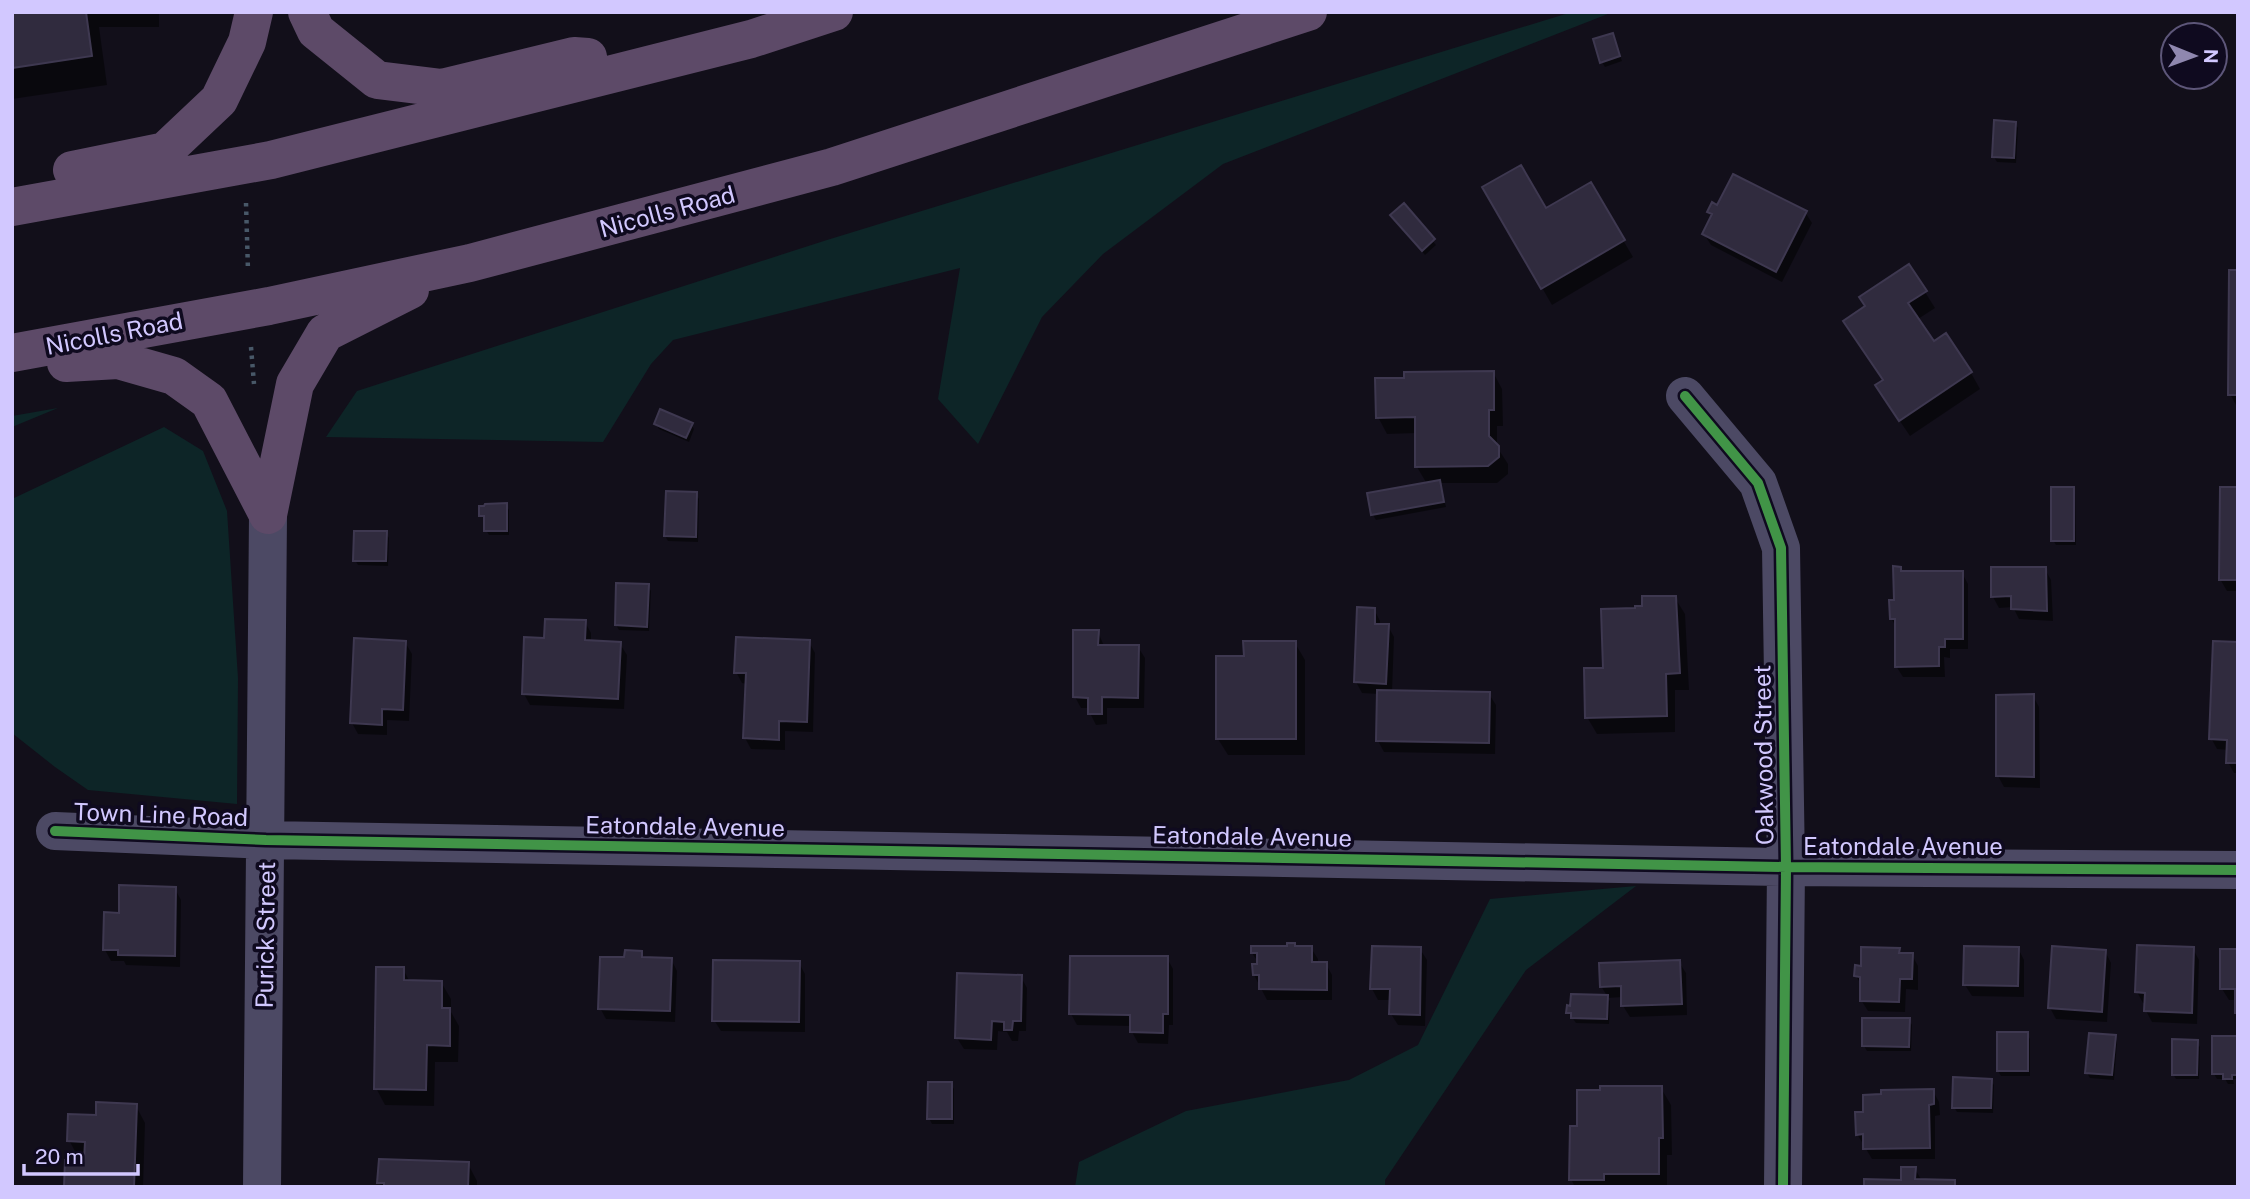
<svg xmlns="http://www.w3.org/2000/svg" width="2250" height="1199" font-family="'Public Sans',sans-serif">
  <rect width="100%" height="100%" fill="#120f1a"/>
  <!-- green -->
  <path fill="#0d2527" d="M1572 12H1613L1223 164 1103 254 1042 317 978 444 938 399 960 268 673 340 651 364 603 442 326 437 357 391 827 240Z
    M58 408 12 427V416Z
    M164 427 203 451 227 511 238 678 237 804 88 790 55 767 12 733V499Z
    M1636 886 1526 970 1385 1180V1187H1075L1079 1162 1186 1111 1349 1080 1418 1045 1490 899Z"/>
  <!-- shadow -->
  <path fill="#0007" d="M12 12H159V27H99L107 85 12 99Z
    M1612 35 1622 61 1605 67 1602 62Z
    M2015 123 2018 128 2016 163 1997 162 1994 157Z
    M1590 184 1633 257 1552 305 1484 188 1545 211Z
    M1403 206 1436 245 1425 255 1395 220Z
    M1709 211 1805 212 1812 223 1782 282 1711 245 1704 234 1713 217Z
    M2238 271V405H2236L2230 394Z
    M1925 292 1935 308 1918 319 1934 343 1971 373 1980 389 1910 436 1887 402 1884 381 1846 322Z
    M1493 372 1502 389 1503 426H1497V447L1508 464V474L1497 483H1440L1446 507 1376 520 1373 515 1427 484 1417 467V433L1387 434 1378 417Z
    M656 424H691L694 429 689 442 659 429Z
    M2073 489 2075 494 2076 545H2056L2053 540Z
    M2238 489V591H2227L2220 579Z
    M696 494 699 499 698 542 668 541 665 536Z
    M506 505 509 510V535H489L486 530V521L481 515Z
    M386 533 389 538 388 566 358 565 355 560Z
    M1900 568 1903 573H1962L1968 584V649H1950V658L1944 657 1945 677H1903L1896 666V627L1891 618Z
    M2045 569 2051 580 2053 621 2019 619 2013 607 1999 608 1993 597Z
    M648 586 651 591 649 631 619 630 616 625Z
    M1675 598 1685 614 1689 690H1675V732L1597 734 1587 717 1605 670 1636 610Z
    M1374 609 1380 621V625L1388 626 1394 637 1392 692 1489 694 1496 705 1495 754 1384 752 1378 741V694L1362 693 1356 682Z
    M585 622 591 633V642L620 644 627 655 624 709 530 705 524 694 546 640Z
    M1098 632 1104 646 1138 647 1145 658 1144 708H1107V724L1096 725 1090 713V708H1081L1075 697Z
    M405 642 412 654 409 721 387 720V735L358 734 352 723Z
    M809 642 815 653 813 732 785 731V750L751 749 745 738 747 684 742 683 736 672Z
    M1295 643 1305 660V755H1228L1218 739Z
    M2238 644V773H2234L2228 762 2229 750 2217 749 2211 738Z
    M2033 696 2039 707 2040 788 2004 787 1998 776Z
    M175 889 181 900 180 967 126 965 124 961H111L105 950 120 915Z
    M1311 948 1318 959V964H1326L1332 975V1000H1267L1254 975 1260 965 1252 953Z
    M2018 948 2024 960V997L1972 996 1965 985Z
    M1420 949 1427 960 1425 1026 1398 1025 1391 1014 1392 1000H1378L1372 989Z
    M2193 949 2199 960 2197 1024 2152 1022 2146 1011V1003H2143L2137 992Z
    M1899 950 1901 955H1912L1918 966V990L1906 989 1905 1012 1868 1011 1861 1000 1862 986 1856 976 1863 968Z
    M2105 951 2111 963 2107 1022 2056 1019 2050 1008Z
    M2238 951V1014L2237 1000H2229L2222 989Z
    M641 953 644 959H671L677 971 675 1022 606 1019 600 1008 626 959Z
    M1167 958 1173 969V1025H1169L1168 1044 1138 1043 1132 1032V1026L1077 1025 1071 1014Z
    M1679 962 1686 973 1687 1015 1630 1017 1623 1006V997L1607 998 1610 1001 1609 1024 1576 1023 1568 1012 1607 996 1601 986Z
    M799 963 805 974V1032L721 1031 714 1020Z
    M403 969 410 982H441L451 999V1012L459 1026 458 1062H435L434 1106 385 1105 376 1088Z
    M1021 977 1027 988 1026 1031H1019L1018 1041H1012L1007 1032 998 1031 997 1050 964 1049 957 1038Z
    M1909 1020 1912 1025 1911 1051H1867L1864 1046Z
    M2027 1034 2030 1039V1076H2001L1998 1071Z
    M2115 1037 2117 1042 2114 1080 2090 1078 2087 1073Z
    M2238 1040V1079H2233L2234 1084H2228L2225 1079H2217L2214 1074Z
    M2197 1042 2200 1047 2199 1079H2176L2173 1074Z
    M1991 1080 1994 1085 1993 1113 1957 1112 1954 1107Z
    M951 1084 954 1089V1124H932L929 1118Z
    M1661 1088 1671 1105 1672 1155H1667V1187H1575L1571 1179 1579 1128Z
    M1933 1091 1939 1102 1940 1115 1935 1116V1159H1872L1857 1134 1865 1113Z
    M136 1106 145 1123 143 1187H66L86 1163V1157H78L69 1140 97 1117Z
    M468 1164 477 1181V1187H382L379 1183Z
    M1915 1169 1922 1181 1954 1182 1957 1187H1866L1902 1182Z"/>
  <!-- building -->
  <path fill="#302b3e" stroke="#3e3850" stroke-width="2" d="M12 12H86L92 56 12 68Z
    M1613 33 1620 56 1600 63 1593 39Z
    M1994 120 2016 122 2014 158 1992 157Z
    M1521 165 1546 208 1591 182 1625 240 1541 289 1482 187Z
    M1733 174 1807 211 1776 272 1702 234 1712 214 1707 212 1712 202 1717 205Z
    M1404 203 1435 239 1422 251 1390 215Z
    M1909 264 1927 291 1908 303 1934 341 1946 333 1972 372 1899 421 1875 385 1883 380 1843 321 1865 306 1859 297Z
    M2229 270H2238V395H2228Z
    M1494 371V410H1489V436L1499 446V457L1488 466 1415 467V417L1376 418 1375 378H1404V372Z
    M660 409 693 423 686 438 654 424Z
    M1440 480 1444 502 1371 515 1367 493Z
    M2051 487H2074V541H2051Z
    M2220 487H2238V580H2219Z
    M666 491 697 492 696 537 664 536Z
    M507 503V531H484V516H479V506H484L485 504Z
    M354 531H387L386 561H353Z
    M1893 566 1901 567V571H1963V639H1945V647H1939V666L1895 667V619H1890L1889 600H1894Z
    M1991 567H2046L2047 611 2011 609V596L1991 597Z
    M616 583 649 584 647 627 615 625Z
    M1642 596H1676L1680 673 1666 674 1667 716 1585 718 1584 668H1603L1601 609 1635 608V606H1642Z
    M1357 607 1375 608V624H1389L1386 684 1354 682Z
    M545 619 586 620 585 640 621 642 618 699 522 694 524 637 544 638Z
    M1073 630H1099L1098 645H1139L1138 698 1102 697V714H1088V698L1073 697Z
    M736 637 810 640 807 722 779 721V740L743 738 746 673H734Z
    M354 638 406 641 403 710 382 709V725L350 723Z
    M1243 641H1296V739H1216V656H1244Z
    M2213 641 2238 642V763H2226L2227 740 2209 739Z
    M1377 690 1490 692 1489 743 1376 741Z
    M2034 694V777L1996 776V695Z
    M119 885 176 887 175 956 118 955V950H103L104 912 119 913Z
    M1287 943H1295V946H1312V962H1327V990L1259 989V975H1253L1252 964H1257V953H1251V946H1287Z
    M2137 945 2194 947 2192 1013 2144 1011 2145 993 2135 992Z
    M1372 946 1421 947 1420 1015 1389 1014 1390 989H1370Z
    M1964 946 2019 947 2018 986 1963 985Z
    M2052 946 2106 950 2102 1012 2048 1008Z
    M1861 947 1900 948 1899 953H1913L1912 979H1900L1899 1002 1860 1001V977L1854 976 1855 965 1861 966Z
    M2220 949H2238V1013H2235V989H2220Z
    M625 950 642 951V957L672 958 670 1011 598 1009 600 957H624Z
    M1070 956H1168V1014H1163V1033L1130 1032V1015L1069 1014Z
    M713 960 800 961 799 1022 712 1021Z
    M1680 960 1682 1004 1621 1006V986L1600 987 1599 963Z
    M376 967H404V980L442 981V1008H450V1046L427 1045 426 1090 374 1089Z
    M957 973 1022 975 1021 1021H1013L1012 1030H1004V1022L992 1021 991 1040 955 1038Z
    M1571 994 1608 995 1607 1019 1571 1018V1013H1566L1567 1005 1570 1006Z
    M1862 1018H1910L1909 1047 1862 1046Z
    M1997 1032H2028V1071H1997Z
    M2089 1033 2116 1035 2112 1075 2085 1073Z
    M2212 1036H2238V1075H2232V1079H2223V1074H2212Z
    M2172 1039 2198 1040 2197 1075H2172Z
    M1953 1077 1992 1079 1991 1108H1952Z
    M928 1082H952V1119H927Z
    M1600 1086H1662L1663 1138H1659V1174H1604V1180H1569L1570 1126H1577V1090H1600Z
    M1934 1089V1104L1929 1105 1930 1148 1863 1149V1134L1856 1135 1855 1112H1863V1095L1881 1094V1090Z
    M96 1102 137 1104 134 1187H64L65 1160 84 1161 85 1142 67 1141 68 1114 96 1115Z
    M379 1159 469 1162 468 1187H384V1183H377Z
    M1901 1167H1916L1915 1179 1955 1180V1187H1864V1179L1901 1180Z"/>
  <g fill="none" stroke-linecap="round" stroke-linejoin="round">
    <!-- path -->
    <path stroke="#485868" stroke-width="4.5" stroke-dasharray="3.5 5" stroke-linecap="butt" d="M246 203 248 271
      M251 347 254 384"/>
    <!-- minor -->
    <path stroke="#4c4964" stroke-width="38" d="M1685 396 1758 483 1781 548 1786 867 1783 1187
      M55 831 266 840 1786 867 2238 870
      M262 1187 268 515"/>
    <!-- trunk -->
    <path stroke="#5d4a68" stroke-width="38" d="M307 12 316 31 377 80 442 88 574 56 588 57
      M72 170 165 151 219 100 247 42 254 12
      M12 207 271 160 751 39 834 12
      M12 353 269 306 470 263 832 167 1308 12
      M66 363 118 360 174 376 209 401 268 515
      M268 515 295 384 325 333 410 290"/>
    <!-- cycleway casing -->
    <g stroke="#0f0a1f" stroke-width="15">
      <path id="cycleway" d="M1685 396 1758 483 1781 548 1786 867 1783 1187
        M55 831 266 840 1786 867 2238 870"/>
    </g>
    <!-- cycleway -->
    <use href="#cycleway" stroke="#419447" stroke-width="10"/>
  </g>
  <g text-anchor="middle" dominant-baseline="central" stroke-width="7" stroke-linejoin="round" paint-order="stroke">
    <!-- street labels -->
    <g font-size="24" fill="#d2c8ff" stroke="#0f0a1f">
      <text transform="translate(667 211) rotate(-15)">Nicolls Road</text>
      <text transform="translate(114 333) rotate(-11)">Nicolls Road</text>
      <text transform="translate(1763 755) rotate(-91)">Oakwood Street</text>
      <text transform="translate(161 814) rotate(2)">Town Line Road</text>
      <text transform="translate(685 826) rotate(1)">Eatondale Avenue</text>
      <text transform="translate(1252 836) rotate(1)">Eatondale Avenue</text>
      <text x="1903" y="846">Eatondale Avenue</text>
      <text transform="translate(265 935) rotate(-89)">Purick Street</text>
    </g>
  </g>
  <!-- border -->
  <rect width="2250" height="1199" fill="none" stroke="#d2c8ff" stroke-width="28"/>
  <!-- north arrow -->
  <g transform="translate(2194 56) rotate(91)"><circle r="33" fill="#0f0a1f" stroke="#5d5679" stroke-width="2"/>
  <path d="M0-5L12 26L0 18L-12 26Z" fill="#8f87af"/>
  <text y="-10" font-size="19" font-weight="bold" text-anchor="middle" fill="#d2c8ff">N</text>
  </g>
  <!-- scale -->
  <path d="M24 1164v10h114v-10" fill="none" stroke="#d2c8ff" stroke-width="3.5"/>
  <text x="35" y="1164" font-size="21" fill="#d2c8ff" stroke="#0f0a1f" stroke-width="5" paint-order="stroke">20 m</text>
</svg>
